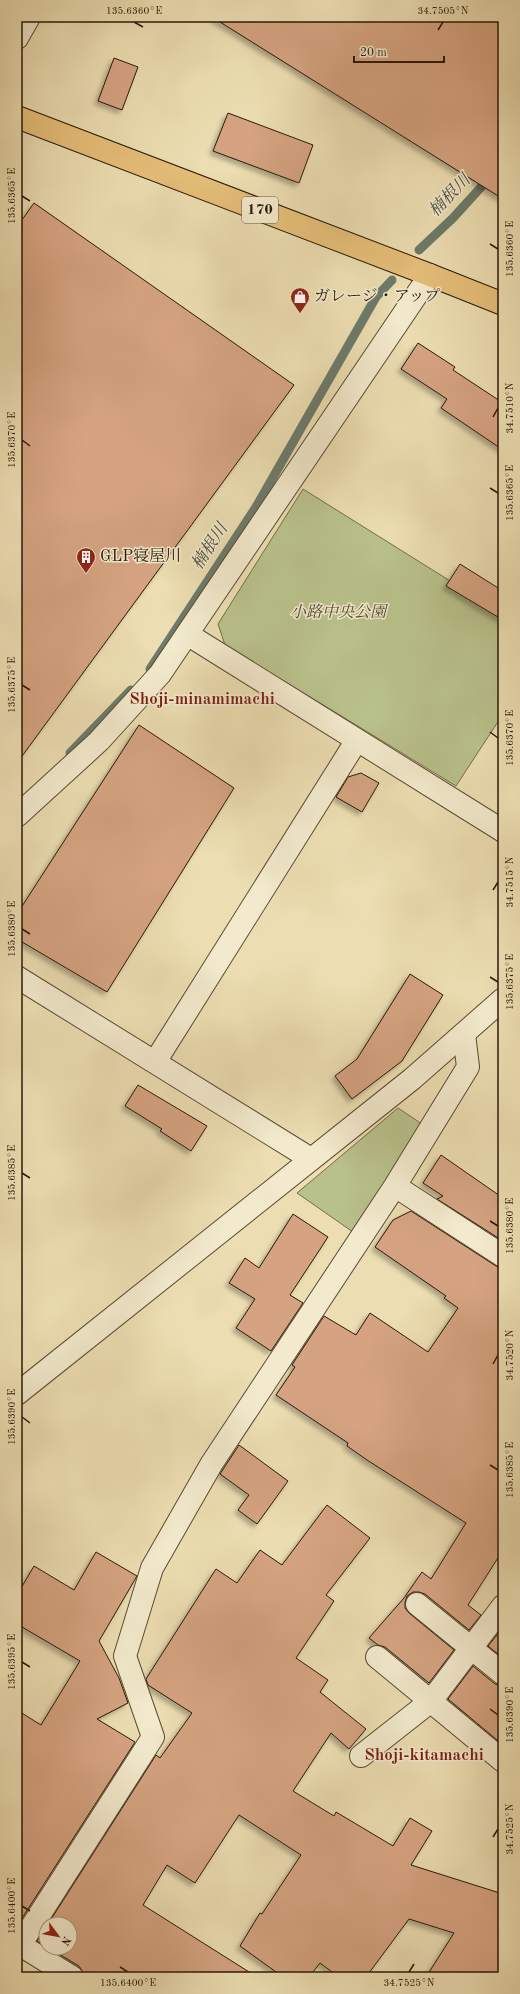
<svg xmlns="http://www.w3.org/2000/svg" width="520" height="1994" font-family="'Old Standard TT','Noto Serif JP',serif">
  <defs>
    <filter id="shadow"><feDropShadow dx="-3.5" dy="3.5" stdDeviation="2" flood-color="#0004"/></filter>
  </defs>
  <rect width="100%" height="100%" fill="#ecdeb2"/>
  <filter id="stains"><feTurbulence type="fractalNoise" baseFrequency=".005" numOctaves="4"/><feColorMatrix values="0 0 0 0 .2 0 0 0 0 .09 0 0 0 0 .02 0 0 0 .5 -.17"/></filter>
  <radialGradient id="worn" r=".72"><stop offset=".6" stop-color="#630" stop-opacity="0"/><stop offset="1" stop-color="#630" stop-opacity=".3"/></radialGradient>
  <!-- green -->
  <path fill="#b9c18b" stroke="#706d49" d="M303 489 503 614V714L456 786 225 645 218 624Z
    M398 1108 422 1124 353 1232 297 1193Z"/>
  <g fill="none" stroke-linecap="round" stroke-linejoin="round">
    <!-- stream -->
    <path stroke="#6c7b6b" stroke-width="9" d="M419 250 453 218 503 163
      M150 669 256 507 376 297 392 280
      M70 753 131 690"/>
  </g>
  <!-- building -->
  <path fill="#d5a381" stroke="#281907" filter="url(#shadow)" d="M212 17H503V199Z
    M114 58 138 67 122 110 98 101Z
    M228 113 313 145 299 183 213 151Z
    M34 203 294 385 17 763V227Z
    M418 343 455 367 453 370 503 403V450L441 408 447 399 401 369Z
    M460 564 503 591V620L446 586Z
    M139 725 234 788 107 992 17 939V914Z
    M361 773 379 783 362 812 336 797 348 777Z
    M410 974 443 995 402 1061 352 1099 335 1076 357 1059Z
    M138 1085 207 1126 191 1151 160 1131 162 1129 125 1106Z
    M441 1155 503 1198V1241L437 1199 443 1196 423 1183Z
    M411 1211 496 1266 503 1268V1550L468 1605 481 1615 469 1630 425 1594 419 1592H413L407 1596 405 1602V1608L409 1613 454 1650 429 1683 385 1647 378 1645 369 1638 404 1598 422 1572 431 1579 466 1523 367 1460 347 1446 348 1443 276 1395 295 1367 292 1365 324 1316 356 1335 370 1313 428 1352 458 1308 444 1298 446 1296 375 1247 393 1220Z
    M293 1214 328 1237 290 1295 303 1303 271 1351 236 1328 255 1299 229 1283 245 1258 259 1268Z
    M239 1445 288 1481 257 1524 238 1510 249 1495 220 1474Z
    M327 1505 370 1538 326 1595 334 1601 296 1658 328 1680 320 1692 366 1729 349 1749 331 1733 293 1791 334 1816 336 1812 393 1846 410 1818 432 1831 411 1865 503 1894V1977H426L454 1933 409 1919 366 1977H339L320 1963 309 1977H283L240 1946 260 1913 262 1914 301 1855 239 1815 195 1883 167 1865 143 1905 257 1977H86L79 1966 49 1948H70V1924H48L156 1755 160 1758 192 1713 148 1685 146 1679 216 1569 237 1583 260 1550 282 1565Z
    M96 1552 137 1576 99 1641 119 1678 128 1703 97 1719 135 1742 17 1926V1710L41 1725 80 1661 17 1624V1595L34 1566 74 1590Z
    M501 1630 503 1631V1658L488 1646Z
    M473 1666 495 1684 503 1686V1745L448 1699Z
    M46 1928V1946L37 1941Z"/>
  <g fill="none" stroke-linecap="round" stroke-linejoin="round">
    <!-- minor casing -->
    <g stroke="#594a32" stroke-width="24">
      <path id="minor" d="M17 38 29 17
        M187 634 503 831
        M17 816 99 741 160 674 430 275
        M17 977 311 1159
        M155 1062 357 740
        M395 1186 503 1256
        M417 1604 503 1674
        M377 1657 503 1761
        M361 1756 431 1701 503 1606
        M17 1943 72 1977
        M20 1945 153 1737 125 1656 152 1568 212 1463 395 1186 468 1067 464 1034"/>
    </g>
    <!-- tertiary casing -->
    <g stroke="#594a32" stroke-width="24">
      <path id="tertiary" d="M17 1394 412 1079 503 999"/>
    </g>
    <!-- trunk casing -->
    <g stroke="#281907" stroke-width="24">
      <path id="trunk" d="M17 117 430 275 503 304"/>
    </g>
    <!-- minor -->
    <use href="#minor" stroke="#f3eacd" stroke-width="22"/>
    <!-- tertiary -->
    <use href="#tertiary" stroke="#f3eacd" stroke-width="22"/>
    <!-- trunk -->
    <use href="#trunk" stroke="#e6bf79" stroke-width="22"/>
  </g>
  <!-- ticks -->
  <path fill="none" stroke="#281907" stroke-width="1.5" d="M134 22 143 27M438 30 443 22M22 196 30 201M490 244 498 249M493 417 498 408M22 440 30 446M490 488 498 493M22 685 30 690M490 732 498 738M493 890 498 882M22 929 30 934M490 977 498 982M22 1173 30 1178M490 1221 498 1226M493 1364 498 1355M22 1417 30 1423M490 1465 498 1470M22 1662 30 1667M490 1709 498 1715M493 1837 498 1829M22 1906 30 1911M120 1967 128 1972M409 1972 414 1964"/>
  <!-- icons -->
  <defs>
    <g id="shop-pin" transform="scale(1)"><path d="M0 17L-7.5 6A9.5 9.5 0 1 1 7.5 6Z" fill="#8f2418" stroke="#f3eacd"/><path d="M-5-2.5h2.3a2.7 3.5 0 0 1 5.4 0H5L5.5 6h-11ZM-1.5-2.5h3a1.5 2.3 0 0 0-3 0Z" fill="#fff"/></g>
    <g id="building-pin" transform="scale(1)"><path d="M0 17L-7.5 6A9.5 9.5 0 1 1 7.5 6Z" fill="#8f2418" stroke="#f3eacd"/><path d="M-4-6H4V6H1V3H-1V6H-4ZM-2.5-4.3h1.7v1.8h-1.7ZM.8-4.3h1.7v1.8H.8ZM-2.5-1h1.7V.8h-1.7ZM.8-1h1.7V.8H.8Z" fill="#fff"/></g>
  </defs>
  <g fill-rule="evenodd">
    <use href="#shop-pin" x="300" y="297"/>
    <use href="#building-pin" x="86" y="557"/>
  </g>
  <g text-anchor="middle" dominant-baseline="central" stroke-width="3" stroke-linejoin="round" paint-order="stroke">
    <!-- shield labels -->
    <rect fill="#f3eacd" stroke="#655842" stroke-width="1" x="242" y="197" width="36" height="26" rx="3"/>
    <g font-size="15" font-weight="bold" fill="#281907">
      <text x="260" y="210">170</text>
    </g>
    <!-- poi labels -->
    <g font-size="16" fill="#281907" stroke="#f3eacd" text-anchor="start">
      <text x="314" y="297">ガレージ・アップ</text>
      <text x="100" y="557">GLP寝屋川</text>
    </g>
    <!-- park labels -->
    <g font-size="16" font-style="italic" fill="#544b2f" stroke="#f3eacd">
      <text x="338" y="613">小路中央公園</text>
    </g>
    <!-- water labels -->
    <g font-size="17" font-style="italic" fill="#505241" stroke="#f3eacd">
      <text transform="translate(450 196) rotate(-46)">楠根川</text>
      <text transform="translate(210 547) rotate(-57)">楠根川</text>
    </g>
    <!-- neighbourhood labels -->
    <g font-size="17" font-weight="bold" fill="#7a1f14" stroke="#f3eacd">
      <text x="202" y="699">Shoji-minamimachi</text>
      <text x="424" y="1755">Shoji-kitamachi</text>
    </g>
  </g>
  <!-- margin -->
  <rect width="520" height="1994" fill="none" stroke="#ecdeb2" stroke-width="44"/>
  <!-- north arrow -->
  <g transform="translate(58 1936) rotate(122)"><circle r="19" fill="#f3eacd" stroke="#a2967e"/>
  <path d="M0-3L7 15L0 10L-7 15Z" fill="#8f2418"/>
  <text y="-6" font-size="11" font-weight="bold" text-anchor="middle" fill="#281907">N</text>
  </g>
  <!-- scale -->
  <path d="M354 56v6h90v-6" fill="none" stroke="#281907" stroke-width="2"/>
  <text x="360" y="56" font-size="12" fill="#281907" stroke="#f3eacd" stroke-width="3" paint-order="stroke">20 m</text>
  <rect x="22" y="22" width="476" height="1950" fill="none" stroke="#281907" stroke-width="1.5"/>
  <g font-size="10" text-anchor="middle" fill="#281907">
    <text x="134" y="14">135.6360°E</text>
    <text x="443" y="14">34.7505°N</text>
    <text transform="translate(11 196) rotate(-90)" y="4">135.6365°E</text>
    <text transform="translate(509 249) rotate(-90)" y="4">135.6360°E</text>
    <text transform="translate(509 408) rotate(-90)" y="4">34.7510°N</text>
    <text transform="translate(11 440) rotate(-90)" y="4">135.6370°E</text>
    <text transform="translate(509 493) rotate(-90)" y="4">135.6365°E</text>
    <text transform="translate(11 685) rotate(-90)" y="4">135.6375°E</text>
    <text transform="translate(509 738) rotate(-90)" y="4">135.6370°E</text>
    <text transform="translate(509 882) rotate(-90)" y="4">34.7515°N</text>
    <text transform="translate(11 929) rotate(-90)" y="4">135.6380°E</text>
    <text transform="translate(509 982) rotate(-90)" y="4">135.6375°E</text>
    <text transform="translate(11 1173) rotate(-90)" y="4">135.6385°E</text>
    <text transform="translate(509 1226) rotate(-90)" y="4">135.6380°E</text>
    <text transform="translate(509 1355) rotate(-90)" y="4">34.7520°N</text>
    <text transform="translate(11 1417) rotate(-90)" y="4">135.6390°E</text>
    <text transform="translate(509 1470) rotate(-90)" y="4">135.6385°E</text>
    <text transform="translate(11 1662) rotate(-90)" y="4">135.6395°E</text>
    <text transform="translate(509 1715) rotate(-90)" y="4">135.6390°E</text>
    <text transform="translate(509 1829) rotate(-90)" y="4">34.7525°N</text>
    <text transform="translate(11 1906) rotate(-90)" y="4">135.6400°E</text>
    <text x="128" y="1986">135.6400°E</text>
    <text x="409" y="1986">34.7525°N</text>
  </g>
  <rect width="100%" height="100%" filter="url(#stains)"/>
  <rect width="100%" height="100%" fill="url(#worn)"/>
</svg>
